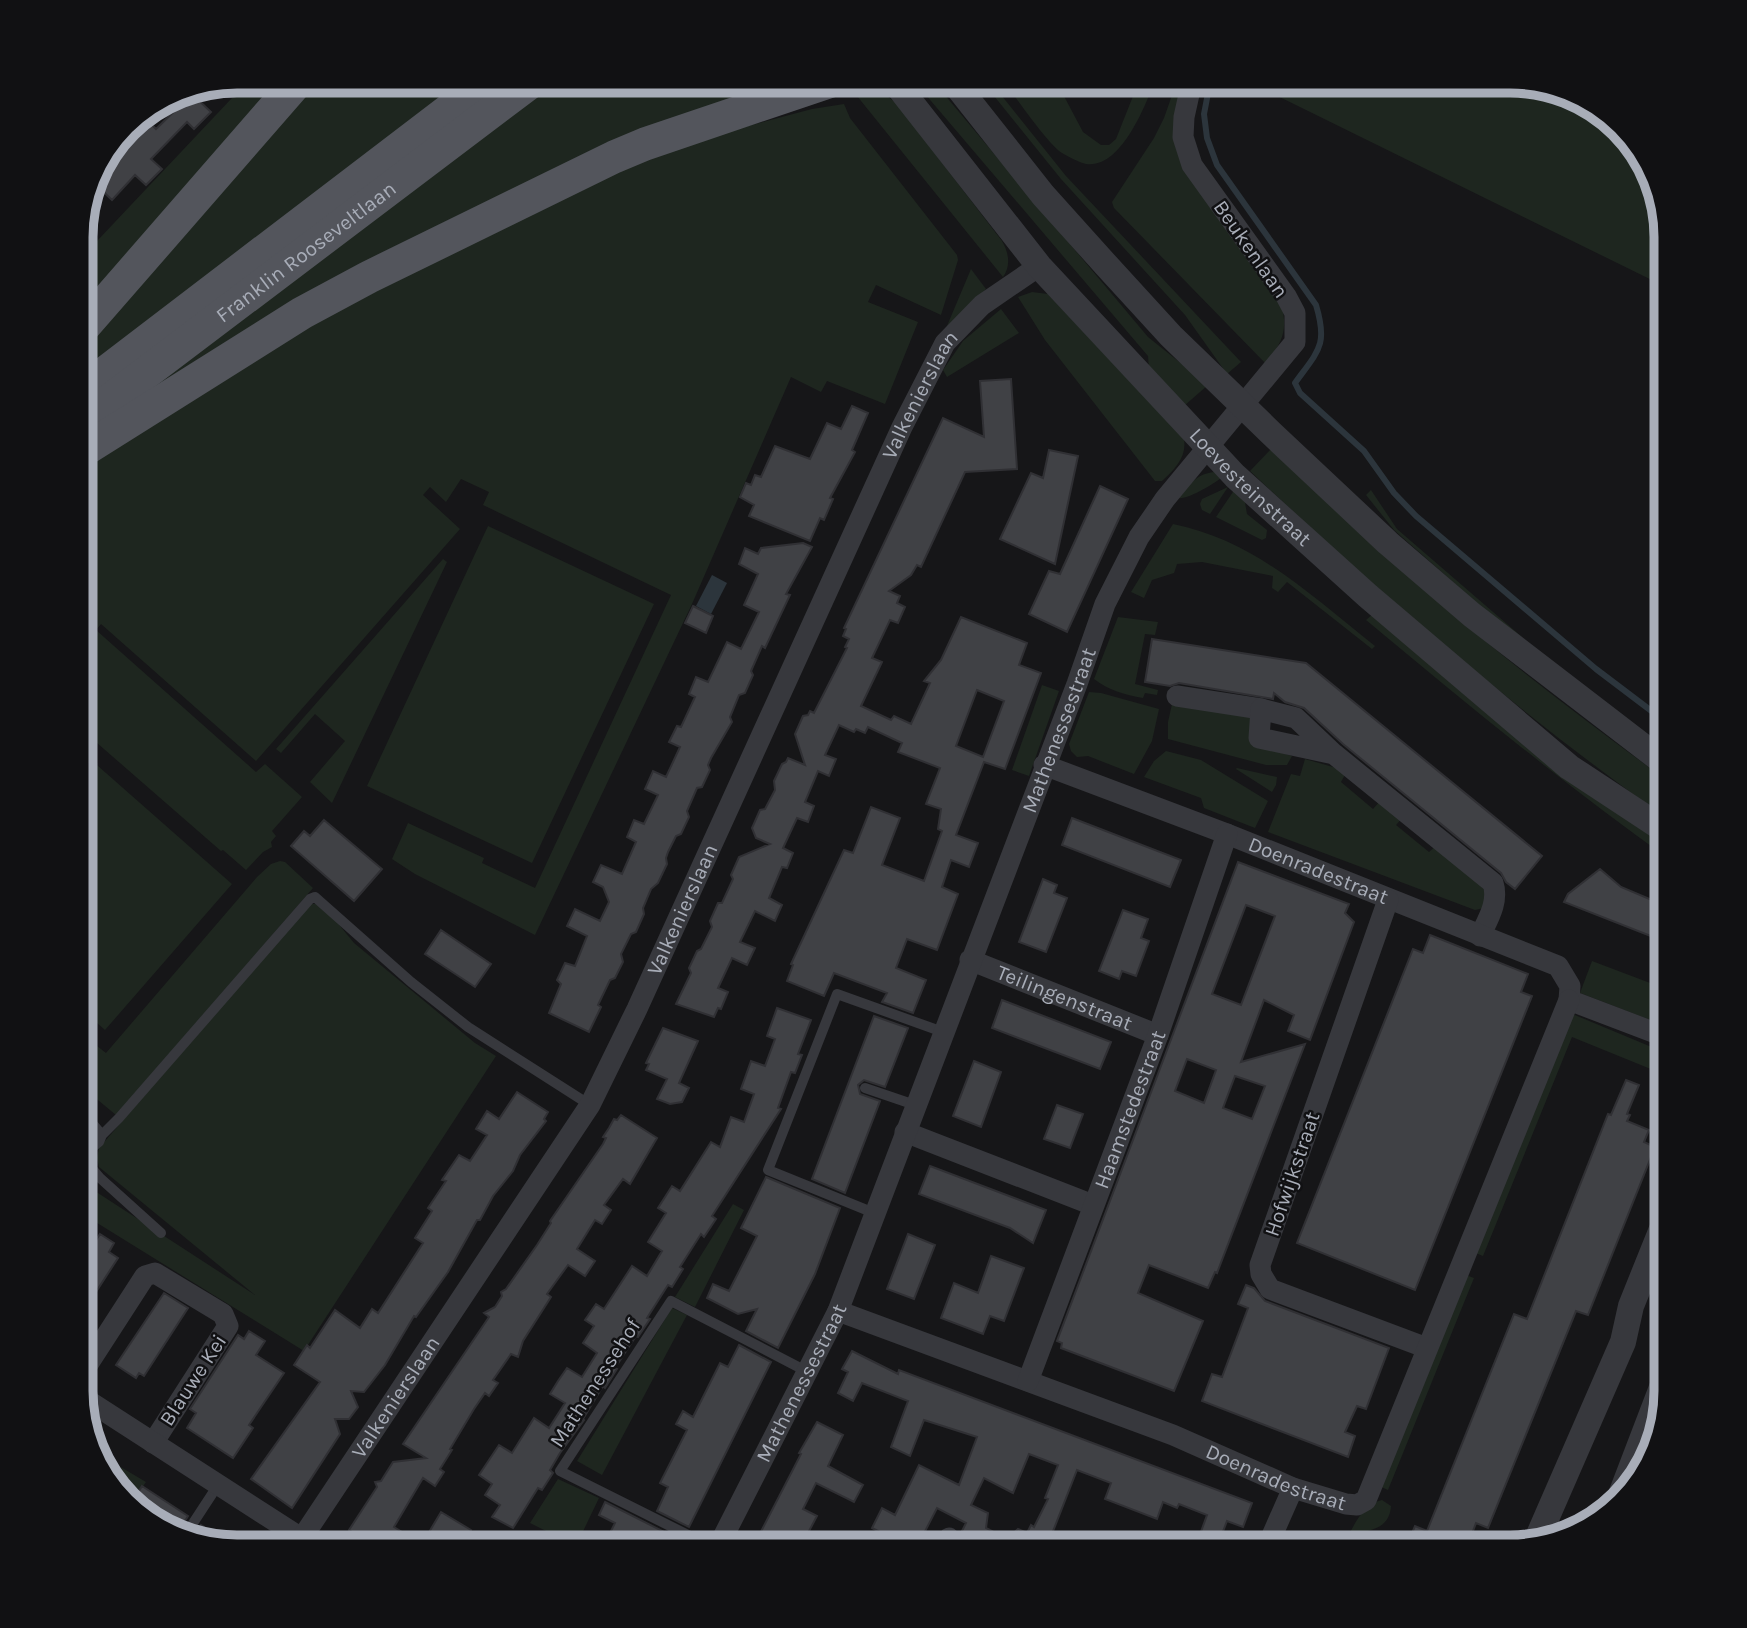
<svg xmlns="http://www.w3.org/2000/svg" width="1747" height="1628" font-family="Karla,sans-serif">
  <rect width="100%" height="100%" fill="#161618"/>
  <!-- green -->
  <path fill="#1e261f" d="M248 81H285L81 318V258Z
    M309 81H472L81 379V342Z
    M546 81H785L84 435Z
    M914 81H933L1148 337 1208 385 1184 406 1149 370 1148 356Z
    M982 81H990L1066 176 1241 362 1227 374 1185 315 1061 179Z
    M1003 81H1056L1083 132 1101 145H1109L1116 139 1139 81H1155C1145 106 1121 169 1086 164 1080 163 1067 156 1062 153 1047 143 1016 97 1003 81Z
    M1177 81H1183L1178 139 1282 306C1288 333 1281 343 1266 364L1114 208 1112 202 1154 138 1164 118Z
    M1247 81H1520L1570 93 1621 127 1654 177 1666 227V287Z
    M868 89 882 92 896 103 1002 241C1009 253 1011 266 1003 277L853 91Z
    M844 104 850 118 957 255 958 260 941 315 876 285 868 302 918 322 885 404 827 381 821 392 791 377 692 604 535 935 415 874 392 859 408 823 484 858 482 863 535 888 671 595 483 505 489 492 461 479 446 502 430 487 423 495 460 529 256 761 101 624 96 630 256 772 265 764 302 797 272 831 276 836 271 842 272 847 263 852 246 870 223 850 221 851 81 729V460L222 372 591 179 729 131 812 109Z
    M971 269 986 289 944 333Z
    M1032 292 1048 294 1184 439C1187 457 1175 469 1162 481H1155L1045 340 1018 297Z
    M1001 309 1019 333 947 377 943 370 963 341Z
    M1273 447C1349 519 1424 592 1506 658 1558 700 1612 740 1666 780V818C1519 713 1382 596 1250 471Z
    M1214 472 1224 476C1215 483 1188 500 1178 498 1189 485 1196 474 1214 472Z
    M1237 486 1243 491 1247 514 1267 530 1266 538 1262 540 1216 517Z
    M1228 487 1210 514 1202 510 1200 504 1202 499Z
    M1371 490 1397 529 1522 637 1520 641 1394 530 1366 495Z
    M1173 524C1256 541 1310 595 1375 646L1372 649 1287 582 1278 592 1272 588 1273 576 1202 562 1177 564 1174 573 1152 580 1144 598 1131 592Z
    M488 526 654 604 532 863 367 786Z
    M443 559 447 562 332 803 310 782 345 741 315 714 281 753 276 749Z
    M1374 613 1666 844V857C1563 783 1464 702 1366 620Z
    M1118 617 1158 622 1155 635 1145 634 1135 684 1158 690 1157 695 1145 693 1143 698C1125 695 1108 690 1094 679Z
    M1042 685 1059 691 1029 776 1012 770Z
    M1089 692 1101 693 1159 709 1152 741 1134 774 1088 756 1077 757 1071 751 1069 744Z
    M1172 704 1255 712 1267 748 1292 756 1287 765H1266L1168 739V722Z
    M81 751 232 884 105 1030 81 1009Z
    M1166 751 1201 760 1268 801 1255 828 1204 808 1201 798 1144 777 1154 761Z
    M1305 759 1347 771 1341 782 1373 809 1382 799 1405 815 1396 825 1429 852 1439 843 1489 883 1484 908 1475 910 1268 832 1291 774 1300 776Z
    M1237 768 1277 777 1276 785 1272 792 1236 769Z
    M280 861 285 862 313 888 116 1115 81 1086V1048L88 1039 106 1053 257 877 271 864Z
    M311 904H316L336 921 354 943 475 1043 496 1056 304 1351 81 1213V1182L255 1295 99 1167 97 1158 99 1148Z
    M1592 961 1666 989V1026L1580 993Z
    M1570 1013 1666 1053V1115L1650 1108 1663 1074 1572 1037 1483 1256 1473 1252Z
    M733 1204 744 1210 695 1307 675 1297Z
    M1463 1274 1474 1278 1388 1490 1377 1485Z
    M672 1308 687 1315 602 1475 577 1461Z
    M119 1466 146 1482 131 1504 126 1501 104 1468Z
    M558 1479 599 1498 576 1546 530 1523Z
    M1382 1500 1391 1506C1390 1521 1382 1527 1368 1531L1361 1547H1343C1352 1529 1361 1505 1382 1500Z"/>
  <!-- water -->
  <path fill="#2c353c" d="M712 575 727 583 711 614 696 606Z"/>
  <g fill="none" stroke-linecap="round" stroke-linejoin="round">
    <!-- stream -->
    <path stroke="#2c353c" stroke-width="6" d="M1209 88 1204 114 1207 138 1217 165 1316 305C1328 345 1319 350 1295 383L1300 393 1364 451 1394 493 1416 516 1596 669 1666 722"/>
  </g>
  <!-- building -->
  <path fill="#404145" stroke="#303034" stroke-width="2" fill-rule="evenodd" d="M192 94 211 112 194 129 187 122 151 159 162 169 146 185 135 175 112 200 93 182 150 123 156 129Z
    M1011 379 1017 469 965 472 921 567 917 565 911 575 889 591 900 596 897 603 905 607 898 623 890 620 872 658 882 662 861 706 891 720 894 716 911 724 930 683 924 681 941 660 961 617 1027 643 1019 665 1041 673 1005 769 984 762 956 835 978 843 969 867 951 860 942 887 958 894 937 950 907 939 896 968 926 980 913 1013 882 1002 887 993 834 973 824 996 787 981 793 965 791 964 844 850 853 853 871 807 900 818 882 865 924 881 942 831 938 829 941 809 926 804 940 768 898 752 902 743 868 727 865 733 856 729 854 732 839 725 825 755 836 759 829 776 818 771 805 802 814 806 808 822 797 818 783 848 793 853 787 868 782 867 769 898 782 905 775 921 755 911 740 942 755 948 747 965 732 958 718 988 728 992 721 1009 718 1008 714 1017 676 1004 691 973 689 968 697 951 701 949 712 927 710 921 718 903H722L733 879 731 875 739 857 770 844 756 838 752 828 760 810 765 809 775 790 774 781 782 764 786 762 788 758 805 765 795 734 803 716 808 715 810 711 814 713 847 648 845 647 849 639 843 636 846 629 844 628 943 418 984 437 980 381ZM977 690 1004 701 983 757 956 746Z
    M852 406 868 413 852 450 855 452 830 498 833 499 824 520 820 518 810 541 749 516 754 505 740 497 746 483 751 485 755 475 761 477 775 446 810 459 827 423 841 429Z
    M1049 450 1078 456 1055 564 1000 539 1031 473 1043 478Z
    M1100 486 1128 499 1067 632 1029 614 1049 571 1060 574Z
    M803 543 812 547 786 594 790 595 765 648 762 646 751 671 753 675 745 693 739 695 730 717 732 722 711 758 708 765 710 770 702 787 697 788 687 811 689 817 681 834 676 836 668 852 666 858 667 864 658 883 651 889 643 908 644 914 636 932 631 934 621 954 623 962 615 978 610 980 598 1005 601 1007 589 1032 549 1013 561 984 557 980 565 963 575 966 587 936 567 926 575 909 600 921 609 902 603 887 593 882 601 865 622 874 636 842 627 837 634 820 644 824 658 795 645 789 653 771 666 777 680 747 669 742 677 726 681 727 695 697 689 694 696 677 708 682 727 642 741 649 759 612 744 605 758 574 739 564 745 548 758 554 761 548Z
    M693 606 713 616 706 633 685 623Z
    M1152 639 1306 663 1542 856 1515 889 1506 882 1501 873 1343 744 1304 708 1285 702 1274 693 1273 699 1179 683 1170 686 1145 682Z
    M1072 818 1181 860 1170 887 1062 845Z
    M324 820 382 869 354 901 291 846 304 831 310 836Z
    M1238 862 1349 904 1345 913 1354 922 1310 1040 1288 1031 1294 1015 1264 1000 1241 1062 1305 1044 1217 1273 1215 1272 1208 1288 1149 1265 1138 1293 1203 1321 1174 1391 1061 1348 1062 1343 1057 1341ZM1246 905 1275 916 1241 1005 1212 994ZM1187 1059 1216 1070 1204 1103 1175 1091ZM1235 1076 1265 1086 1252 1119 1223 1108Z
    M1600 869 1621 887 1666 906V942L1564 902 1568 894Z
    M1043 879 1057 885 1054 893 1067 898 1046 952 1019 942Z
    M1123 910 1148 919 1141 938 1149 941 1136 976 1122 971 1119 979 1099 971Z
    M441 930 491 964 475 987 425 954Z
    M1430 935 1528 974 1521 992 1532 996 1415 1290 1297 1243 1413 949 1423 953Z
    M1002 1000 1111 1042 1100 1069 992 1028Z
    M777 1008 811 1020 798 1054 802 1055 795 1073 791 1072 778 1108 781 1109 712 1216 716 1219 704 1237 701 1234 680 1267 683 1269 672 1287 668 1285 647 1318 650 1319 638 1337 636 1336 615 1368 617 1369 605 1388 603 1386 583 1419 584 1420 560 1453 550 1470 553 1473 542 1490 538 1488 513 1528 492 1517 500 1505 485 1495 492 1484 479 1475 499 1445 512 1453 534 1418 549 1428 565 1403 550 1394 558 1381 567 1368 582 1377 597 1353 583 1343 594 1326 585 1320 596 1304 604 1309 632 1266 647 1276 662 1251 648 1242 666 1213 658 1208 672 1186 680 1191 711 1142 720 1147 731 1117 744 1122 754 1094 741 1089 751 1061 765 1066 775 1039 767 1036Z
    M874 1016 908 1028 885 1087 864 1080 858 1085 860 1094 880 1101 845 1193 812 1179Z
    M663 1028 698 1041 679 1083 689 1088 682 1102 670 1104 657 1099 667 1079 646 1070 649 1064 646 1063Z
    M974 1061 1001 1072 981 1127 953 1116Z
    M1626 1080 1639 1085 1627 1114 1630 1115 1627 1121 1649 1130 1644 1142 1655 1147 1588 1315 1576 1311 1488 1528 1476 1523 1467 1547H1406L1415 1526 1427 1531 1514 1314 1527 1319 1608 1114 1611 1115Z
    M517 1092 548 1112 544 1119 546 1121 520 1155 513 1171 493 1196 480 1220H477L448 1272 416 1317 414 1316 385 1365 364 1392 351 1391 358 1407 349 1419H335L340 1434 292 1508 251 1479 320 1382 294 1365 307 1345 310 1348 335 1310 360 1328 372 1309 378 1313 423 1243 415 1238 432 1211 428 1208 446 1181 442 1180 459 1155 470 1161 487 1135 476 1129 487 1111 499 1119Z
    M1057 1105 1083 1114 1070 1148 1044 1139Z
    M621 1115 657 1138 630 1184 623 1179 604 1205 611 1210 602 1224 595 1220 577 1249 595 1261 585 1276 568 1265 547 1294 551 1297 523 1341 518 1357 511 1354 493 1380 498 1383 489 1396 485 1393 474 1409 450 1449 452 1450 440 1469 444 1472 435 1486 423 1478 394 1527 422 1544 441 1512 471 1530 461 1547H375L349 1530 377 1487 375 1482 381 1481 393 1462 426 1458 403 1444 489 1317 484 1313 495 1307 502 1296 501 1292 506 1289 537 1245 551 1223 550 1221 603 1144 606 1138 603 1137 609 1128 614 1119 617 1120Z
    M930 1166 1046 1210 1033 1243 1010 1228 919 1194Z
    M766 1177 840 1208 815 1274 778 1348 746 1331 757 1309 738 1314 707 1298 713 1284 729 1291 757 1236 741 1228Z
    M100 1234 114 1243 109 1252 118 1258 81 1315V1263Z
    M908 1234 935 1245 914 1299 887 1289Z
    M991 1256 1024 1268 1004 1321 990 1316 983 1334 941 1318 954 1283 978 1293Z
    M1246 1285 1254 1288 1265 1301 1389 1348 1366 1409 1357 1406 1345 1432 1355 1436 1348 1457 1202 1401 1212 1374 1222 1377 1248 1308 1238 1304Z
    M164 1293 188 1308 144 1376 139 1373 136 1378 116 1365Z
    M249 1331 265 1341 256 1355 284 1373 249 1425 253 1428 233 1458 187 1428 196 1413 190 1409 238 1335 244 1339Z
    M739 1345 771 1362 689 1527 657 1511 668 1487 660 1483 687 1430 676 1424 683 1411 693 1417 720 1363 728 1367Z
    M852 1351 898 1374 899 1370 1252 1503 1243 1527 1227 1521 1217 1547 1198 1540 1207 1515 1179 1504 1177 1508 1163 1502 1157 1519 1105 1499 1111 1483 1077 1470 1048 1544 1055 1547H959L962 1538 961 1533 966 1523 937 1508 917 1547H878L884 1534 872 1528 882 1508 895 1515 919 1465 959 1485 977 1437 924 1420 910 1456 891 1447 908 1401 862 1383 853 1401 838 1393 848 1372 842 1369ZM1029 1454 1058 1465 1045 1498 1048 1499 1034 1527 1031 1525 1027 1533 1018 1529 1007 1539 986 1528 988 1513 971 1505 984 1478 1013 1493Z
    M817 1422 843 1435 828 1466 863 1485 854 1502 816 1483 803 1509 817 1516 808 1533 837 1547H753L801 1454 799 1453Z
    M142 1486 188 1516 176 1535 131 1504Z
    M605 1502 682 1541 679 1547H603L615 1523 599 1515Z
    M201 1525 234 1546V1547L192 1539Z"/>
  <g fill="none" stroke-linecap="round" stroke-linejoin="round">
    <!-- service -->
    <path stroke="#37383d" stroke-width="10" d="M113 146 146 112
      M865 1088 915 1105
      M102 1135 119 1118 310 899 315 897 411 982 468 1027 590 1105
      M81 1157 99 1142 102 1135 81 1110
      M82 1157 100 1178 161 1233
      M874 1213 768 1170 837 994 943 1032
      M184 1537 218 1485
      M712 1547 560 1471 671 1301 806 1371"/>
    <!-- minor -->
    <g stroke="#37383d" stroke-width="21">
      <path d="M1177 696 1261 709"/>
      <path d="M1334 754 1296 718 1261 709 1259 738 1334 754 1493 883C1499 902 1488 919 1480 936"/>
      <path id="s1" d="M1044 765 1227 834 1558 966 1570 986 1569 1000 1666 1037"/>
      <path d="M1388 900 1260 1265 1261 1274 1270 1289 1427 1348"/>
      <path id="s2" d="M970 960 1158 1035"/>
      <path d="M905 1132 1093 1205"/>
      <path id="s3" d="M838 1311 1173 1435 1293 1488 1346 1504 1357 1505 1366 1500 1569 1000"/>
      <path d="M81 1375 145 1276 155 1273 223 1314 228 1326 153 1443"/>
      <path id="s4" d="M1028 1381 1158 1035 1227 834"/>
      <path d="M81 1396 315 1547"/>
      <path d="M1614 1506 1666 1370"/>
      <path id="s5" d="M296 1547 590 1105 637 1009 902 427 945 343 982 305 1039 266"/>
      <path id="s6" d="M718 1547 838 1311 1077 684 1105 604 1139 537 1165 499 1295 342V313L1286 296 1192 165 1183 137 1184 117 1192 81"/>
      <path d="M944 1547 949 1538"/>
      <path d="M1267 1547 1293 1488"/>
    </g>
    <!-- tertiary -->
    <g stroke="#37383d" stroke-width="26">
      <path id="s7" d="M894 81 1039 266 1235 476 1368 596 1569 767 1666 831"/>
      <path d="M953 81 1043 195 1106 265 1171 336 1271 433 1388 543 1472 615 1666 764"/>
      <path d="M1535 1544 1623 1342 1631 1306 1666 1219"/>
    </g>
    <!-- primary -->
    <g stroke="#53555c" stroke-width="33">
      <path d="M81 330 298 81"/>
      <path d="M81 391 487 81"/>
      <path id="s8" d="M81 422 532 81"/>
      <path d="M81 452 302 313 369 277 614 157 645 144 831 81"/>
    </g>
  </g>
  <g text-anchor="middle" dominant-baseline="central" stroke-width="5" stroke-linejoin="round" paint-order="stroke">
    <!-- street labels -->
    <g font-size="21" fill="#a8adb8" stroke="#111113">
      <text transform="translate(1251 249) rotate(55)">Beukenlaan</text>
      <text stroke="none"><textPath href="#s8" startOffset="282">Franklin Rooseveltlaan</textPath></text>
      <text stroke="none"><textPath href="#s5" startOffset="1314">Valkenierslaan</textPath></text>
      <text stroke="none"><textPath href="#s7" startOffset="541">Loevesteinstraat</textPath></text>
      <text stroke="none"><textPath href="#s6" startOffset="886">Mathenessestraat</textPath></text>
      <text stroke="none"><textPath href="#s1" startOffset="294">Doenradestraat</textPath></text>
      <text stroke="none"><textPath href="#s5" startOffset="747">Valkenierslaan</textPath></text>
      <text stroke="none"><textPath href="#s2" startOffset="102">Teilingenstraat</textPath></text>
      <text stroke="none"><textPath href="#s4" startOffset="290">Haamstedestraat</textPath></text>
      <text transform="translate(1292 1174) rotate(-71)">Hofwijkstraat</text>
      <text transform="translate(193 1380) rotate(-57)">Blauwe Kei</text>
      <text stroke="none"><textPath href="#s6" startOffset="184">Mathenessestraat</textPath></text>
      <text transform="translate(595 1383) rotate(-57)">Mathenessehof</text>
      <text stroke="none"><textPath href="#s5" startOffset="180">Valkenierslaan</textPath></text>
      <text stroke="none"><textPath href="#s3" startOffset="469">Doenradestraat</textPath></text>
    </g>
  </g>
  <!-- crop -->
  <path d="M0 0H1747V1628H0ZM237 93H1510A144 144 0 0 1 1654 237V1391A144 144 0 0 1 1510 1535H237A144 144 0 0 1 93 1391V237A144 144 0 0 1 237 93Z" fill="#111113" fill-rule="evenodd"/>
  <path fill="none" stroke="#a8adb8" stroke-width="9" d="M237 93H1510A144 144 0 0 1 1654 237V1391A144 144 0 0 1 1510 1535H237A144 144 0 0 1 93 1391V237A144 144 0 0 1 237 93Z"/>
</svg>
